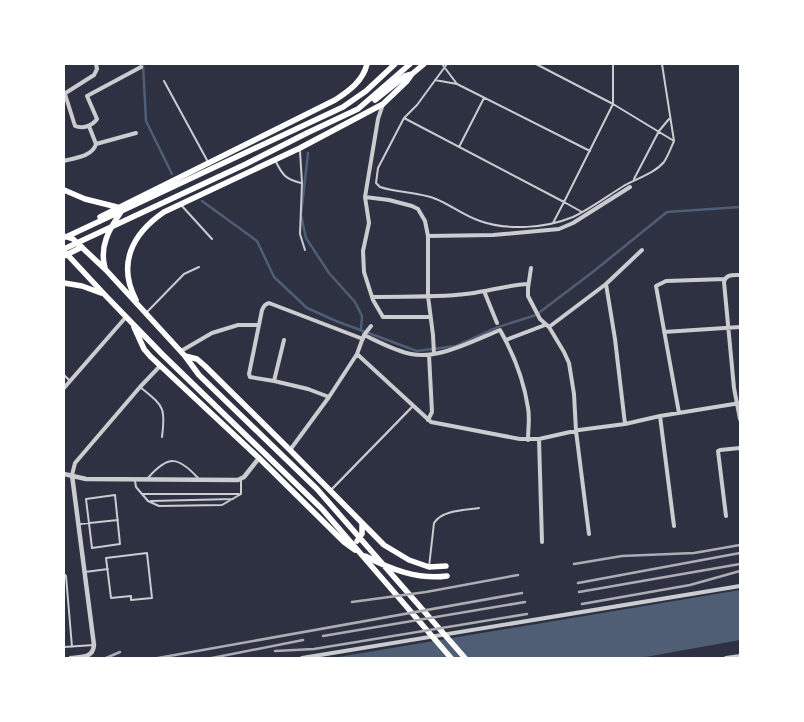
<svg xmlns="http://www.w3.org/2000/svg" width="804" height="722" font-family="Roboto,sans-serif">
  <rect width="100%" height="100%" fill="#2d3142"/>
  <!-- water -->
  <path fill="#4f5d75" d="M740 590V640L640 658H332Z"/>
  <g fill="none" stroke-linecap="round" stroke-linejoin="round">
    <!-- stream -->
    <path stroke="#4f5d75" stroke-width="2.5" d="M143 64 146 121 172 174
      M308 153 301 215 306 238 329 273 355 302 362 316 361 330
      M202 201 257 241 274 277 307 308 336 321 417 351 456 346 498 327 536 315 594 271 667 212 740 207"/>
    <!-- service -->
    <path stroke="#caccd0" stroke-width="2" d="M442 64 457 84
      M447 64 417 105 404 118 378 168 376 183 380 187C398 193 418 192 436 199 451 205 464 216 480 221 508 231 546 228 573 217 590 209 606 197 622 187 635 179 654 174 664 162 668 156 671 148 674 141
      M536 64 613 104 674 141
      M662 64 674 141
      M435 80 457 84 590 151
      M164 81 208 162
      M404 118 564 202 553 223
      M459 147 484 98
      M300 151 302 183 300 234 305 250
      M276 162C283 176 286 179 301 183
      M634 179 659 131 669 119
      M182 206 212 239
      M582 212 564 202 613 104V64
      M146 313 184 274 199 267
      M64 375 70 381
      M140 387C163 406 166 406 162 437
      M148 478C168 455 178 456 198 478
      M241 479V494
      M135 481 136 487 148 501 159 506 222 505 241 494
      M142 494H239
      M115 495 120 544 92 548 86 499Z
      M151 501 233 499
      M80 524 118 520
      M147 553 152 598 131 600V596L111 598 106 558Z
      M429 567 434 523C442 510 465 510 479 508
      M85 572 108 569
      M64 574 66 576 72 647
      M64 647 94 645"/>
    <!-- pedestrian -->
    <path stroke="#caccd0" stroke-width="2.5" d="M331 490 413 406"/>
    <!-- minor -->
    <path stroke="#caccd0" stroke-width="4" d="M64 94 94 75 97 69 96 64
      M65 94 75 126C83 129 92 126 97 119L87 96 141 67
      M383 104 378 119 365 197 369 223 363 251 364 272 373 300 383 317H430
      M96 144 136 133
      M64 161C75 158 93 156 96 144L89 126
      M365 197 389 200 412 206 418 209 425 221 428 236V296L433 335 434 354
      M428 236 493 235 559 229 573 223 630 187
      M531 268 528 288V296L540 319 549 327 564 352 569 363 574 394 576 431 589 534
      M740 275C733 275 726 274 724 282L734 388 740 419
      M606 284 615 339 625 424
      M484 291 497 323
      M372 297C406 296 441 298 474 293 492 290 510 285 528 284
      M549 327 606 284 642 250
      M664 332 740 327
      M364 335 371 326
      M284 340 274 381 308 389 329 397
      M506 340 545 325
      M181 351 212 333 238 325H258
      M357 354 431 422 520 439H539L579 430 625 424 660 416 740 403
      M274 381 250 377 249 374 262 310C264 306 265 304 269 303L363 339
      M64 388 126 317
      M679 413 656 286 666 281 725 279
      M660 416 674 526
      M428 420 432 412 429 355
      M539 439 542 542
      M290 450 329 397 357 354 364 335C379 342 395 351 411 354 438 360 475 340 500 330 513 353 524 381 528 408 530 418 528 429 528 440
      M72 475 75 463 140 387 160 366
      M726 516 718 451 720 450 740 448
      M302 658 740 586
      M726 658 740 656"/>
    <!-- tertiary -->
    <path stroke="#caccd0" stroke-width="4.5" d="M64 474 86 479 238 480 244 477 259 458
      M71 658C82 657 93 658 94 645L72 475"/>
    <!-- primary -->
    <path stroke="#fff" stroke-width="5.5" d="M375 100 405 76 412 74
      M64 190 85 199 117 207
      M100 217 335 100C349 91 363 81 367 64
      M64 236 73 239 106 270 185 356 199 375 317 489 465 658
      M66 237 343 107 366 91 395 64
      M64 249 246 164 307 133 358 109 410 64
      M64 251 105 295 162 354 322 509 451 658
      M64 256 82 247
      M105 268C99 247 109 229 121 212
      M64 283 82 286 101 293
      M136 300C117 264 132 234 164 212L300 148 383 104 407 81 412 74 424 64
      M134 327 144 349 150 356 259 458 344 542 355 550
      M185 356 197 359 205 366 290 450 384 545 409 560 429 567 446 566
      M357 541 362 534V523
      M365 556C390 569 418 580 447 576"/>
    <!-- rail -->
    <path stroke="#abadb3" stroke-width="2.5" d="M574 564 622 556 694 553 740 545
      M578 583 740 553
      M579 592 740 564
      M352 602 426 592 518 575
      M582 604 690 585 740 571
      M323 636 525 602
      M275 651 314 649 527 614
      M106 658 120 652
      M158 658 522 593
      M212 658 303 640"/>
  </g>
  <!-- border -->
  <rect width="804" height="722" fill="none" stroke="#ffffff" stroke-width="130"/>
</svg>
